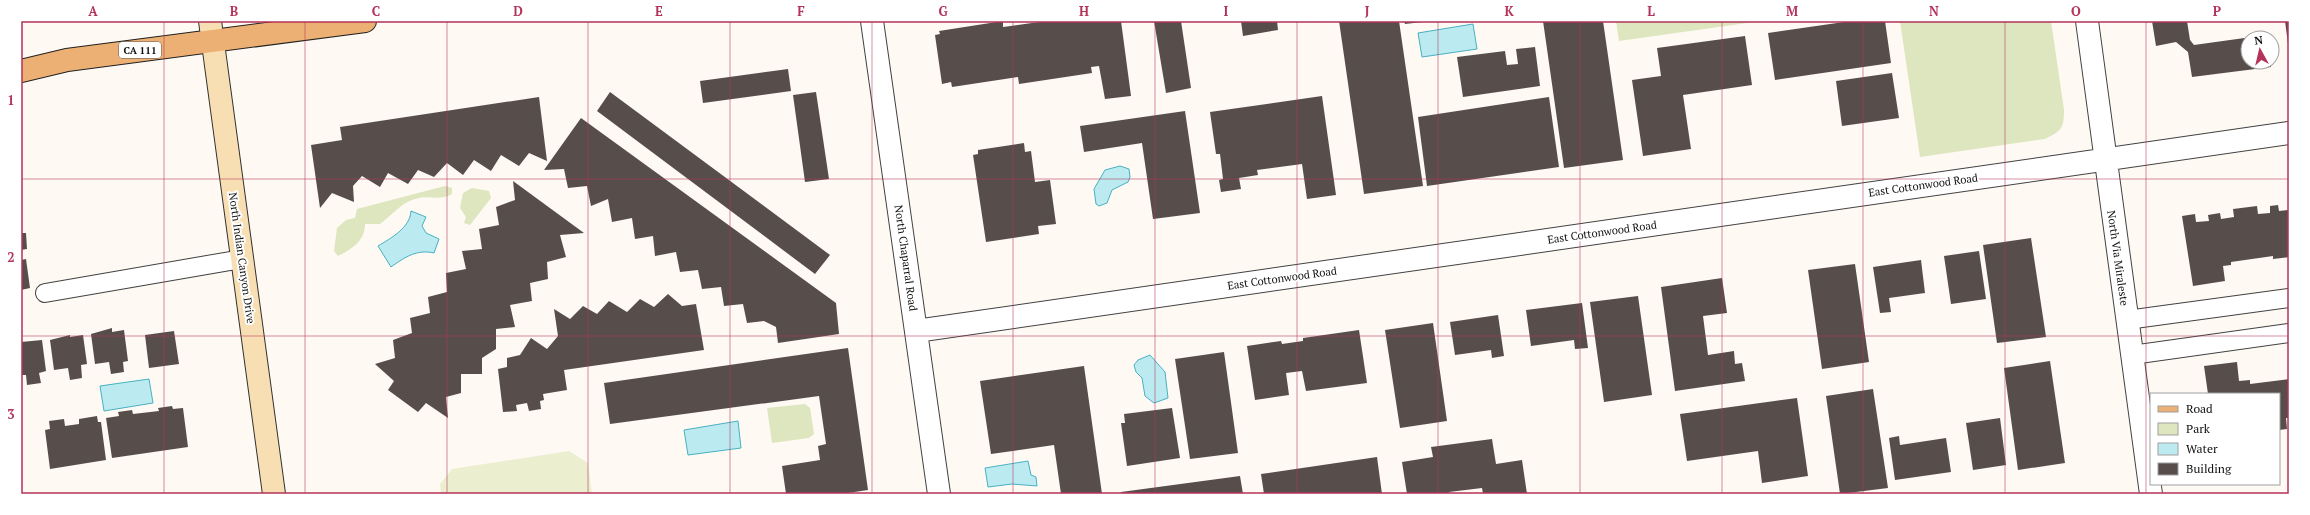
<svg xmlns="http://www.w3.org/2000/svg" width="2310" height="515" font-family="'PT Serif',serif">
  <rect width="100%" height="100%" fill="#fef9f3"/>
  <!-- green -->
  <path fill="#dde6be" d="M1616 21H1761L1619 41Z
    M1900 21H2051L2064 110C2064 129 2061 131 2045 139L1920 157Z
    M445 186 452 188V194C438 202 429 194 415 199 401 203 392 215 380 224H365C365 241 352 249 338 256L334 251 337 228 346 220 355 218 357 209Z
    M472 188 489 191 491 198 470 225 464 223 466 217 460 208 463 193Z
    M805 404 810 408 814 434 809 438 772 443 767 408Z"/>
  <!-- pitch -->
  <path fill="#ebeecf" d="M569 451 588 463 592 494H441L440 484 452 469Z"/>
  <!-- water -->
  <path fill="#bbebf1" stroke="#48b1c2" d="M1473 24 1477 49 1422 57 1418 33Z
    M1120 166 1129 169 1130 177 1128 182 1112 190 1107 203 1099 206 1096 204 1094 189 1105 170Z
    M411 211 426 217 422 226 426 233 439 239 434 253C417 249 405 257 391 267L378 246C391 238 410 228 411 211Z
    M1150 355 1165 372 1168 398 1154 403 1145 396 1142 378 1136 372 1134 365 1138 360Z
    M149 379 153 403 104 411 100 386Z
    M738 421 741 448 688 455 684 430Z
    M1028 461 1031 475 1036 477 1037 486 1012 484 988 487 985 468Z"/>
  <!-- building -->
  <path fill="#574e4c" d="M1003 21V27L1046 21H1121L1131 96 1105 99 1099 66 1091 67 1092 73 1019 84 1018 77 952 87 951 82 942 84 935 35 940 34 939 31Z
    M1154 21H1181L1191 88 1166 93Z
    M1241 21H1277L1278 30 1243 36Z
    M1339 21H1399L1423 186 1364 194Z
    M1404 21H1422V22L1405 24Z
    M1543 21H1603L1623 160 1564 168Z
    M1851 21H1885L1891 63 1775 80 1768 33Z
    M2152 21H2187L2190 40 2194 45 2266 35V38H2248V62H2270L2271 67 2192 77 2188 52 2176 42 2156 46Z
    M2285 21H2289V44H2288Z
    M1745 36 1752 85 1683 95 1691 149 1643 156 1632 80 1661 76 1657 48Z
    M1535 47 1540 86 1463 97 1457 57 1505 51 1507 65 1518 64 1516 49Z
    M788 69 791 91 703 103 700 81Z
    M1892 73 1899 118 1842 126 1836 81Z
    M610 92 830 255 815 274 597 111Z
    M816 92 829 179 805 182 793 95Z
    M1322 96 1336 195 1307 199 1302 164 1257 170 1258 175 1239 178 1241 189 1221 192 1219 180 1223 179 1220 154H1216L1210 112Z
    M539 97 547 161 529 153 519 166 501 155 491 171 474 160 463 175 447 163 434 177 418 170 408 184 388 173 380 187 362 176 353 186 354 202 332 193 320 208 311 145 342 140 340 127Z
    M1549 97 1559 167 1427 186 1418 117Z
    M1185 111 1200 213 1153 219 1142 143 1084 152 1080 126Z
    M581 118 836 303 839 334 778 343 776 327 764 321 747 323 743 304 724 306 721 287 702 289 698 270 680 272 676 252 655 256 653 236 635 239 632 218 612 222 608 199 591 206 587 186 568 188 564 169 544 170Z
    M1024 143 1025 152 1031 151 1035 182 1050 180 1056 224 1038 226 1039 234 986 242 973 155 978 154V150Z
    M513 181 584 233 560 235 566 257 547 262 548 279 530 283 532 301 510 305 515 327 496 329V349L482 358V374H461V393L446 397 448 418 426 403 418 412 388 390 394 381 375 364 395 358 393 340 412 333 410 318 430 313 428 297 447 292 446 273 466 269 462 251 482 249 479 229 499 225 496 207 515 200Z
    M2278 205 2279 211 2289 210V257L2273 259V256L2231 262V265L2223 266 2225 281 2193 286 2182 216 2195 214 2196 222 2209 221 2208 215 2220 213 2221 219 2234 217 2233 209 2257 206 2258 214 2270 213V206Z
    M21 233H26L27 249 21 250Z
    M2031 238 2046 337 1997 343 1983 245Z
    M1979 251 1986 299 1951 304 1944 256Z
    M26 259 30 288 21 290V260Z
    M1921 260 1925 293 1889 298 1891 312 1880 313 1873 267Z
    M1855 264 1869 362 1822 369 1808 270Z
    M1722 278 1727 313 1703 316 1708 355 1734 351 1735 364 1742 363 1745 381 1675 391 1661 287Z
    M668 294 682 306 696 304 704 350 564 370 567 390 543 394 544 400 540 401 541 409 529 411 527 403 516 405 517 411 503 412 498 369 507 367V358L520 355 531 338 547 349 558 336 554 309 570 319 583 306 597 314 609 301 627 312 640 299 654 307Z
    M1638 296 1652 395 1604 402 1590 302Z
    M1582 303 1588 348 1575 349 1574 340 1531 346 1526 310Z
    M1498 315 1504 356 1492 358 1491 350 1455 355 1450 322Z
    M1433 323 1447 421 1400 428 1385 330Z
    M112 328V332L124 330 128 361 123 362 124 372 111 374 109 362 95 364 91 334Z
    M1359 330 1367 383 1306 391 1302 371 1286 373 1289 395 1255 400 1247 346 1281 341 1282 344 1303 341V338Z
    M174 331 179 364 149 368 145 335Z
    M70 335V337L83 335 87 364 81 365 82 378 70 380 68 368 54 370 50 340Z
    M42 340 46 371 39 373 41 383 27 385 26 375H21V342Z
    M848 348 868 490 841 494H786L782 466 820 460 818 446 826 444 819 396 610 424 604 383Z
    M1224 352 1238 453 1190 459 1175 359Z
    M2050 361 2065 463 2018 470 2004 368Z
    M2237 362 2239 381 2250 380V384L2289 379V418H2286L2287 429 2279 430V394H2208L2204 366Z
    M1084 366 1102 494H1061L1054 445 991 454 980 381Z
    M1873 389 1888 488 1840 494 1826 396Z
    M1797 398 1808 476 1762 483 1758 451 1687 461 1680 414Z
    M172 406 173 409 183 408 188 447 112 458 106 418 119 416 118 412 132 410 133 414 159 411 158 408Z
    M1172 408 1180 458 1127 466 1121 423H1125L1124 414Z
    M97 416 98 422H101L106 460 50 469 45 430 50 429 49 421 64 419 65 426 79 424V419Z
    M2000 418 2006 465 1973 470 1966 423Z
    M1899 436 1900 445 1946 438 1951 472 1895 480 1889 438Z
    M1492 439 1496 464 1522 460 1527 494H1483L1482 488 1449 492V494H1407L1402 462 1433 457 1431 447Z
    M1377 457 1382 494H1264L1261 474Z
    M1240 476 1243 494H1121V492Z"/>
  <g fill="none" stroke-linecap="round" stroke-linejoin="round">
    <!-- service casing -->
    <g stroke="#424242" stroke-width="20">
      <path id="service" d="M45 293 242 259
        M2127 320 2289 298
        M2132 355 2289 333"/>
    </g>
    <!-- minor casing -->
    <g stroke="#424242" stroke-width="24">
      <path id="minor" d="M872 21 939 494
        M2087 21 2151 494
        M916 331 2289 133"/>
    </g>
    <!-- secondary casing -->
    <g stroke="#313131" stroke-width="24">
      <path id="secondary" d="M210 21 274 494"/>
    </g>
    <!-- primary casing -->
    <g stroke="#202020" stroke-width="24">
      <path id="primary" d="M21 71 67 60 365 21"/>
    </g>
    <!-- service -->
    <use href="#service" stroke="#fff" stroke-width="18"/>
    <!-- minor -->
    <use href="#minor" stroke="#fff" stroke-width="22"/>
    <!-- secondary -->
    <use href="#secondary" stroke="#f8dfb3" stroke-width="22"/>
    <!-- primary -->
    <use href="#primary" stroke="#edb074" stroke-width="22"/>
  </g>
  <!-- grid -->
  <path fill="none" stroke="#b4335a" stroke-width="1" stroke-opacity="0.55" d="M164 21V494M305 21V494M447 21V494M588 21V494M730 21V494M872 21V494M1013 21V494M1155 21V494M1297 21V494M1438 21V494M1580 21V494M1722 21V494M1863 21V494M2005 21V494M2146 21V494M21 179H2289M21 336H2289"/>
  <g text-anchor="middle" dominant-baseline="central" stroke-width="4" stroke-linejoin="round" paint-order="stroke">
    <!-- shield labels -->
    <rect fill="#fff" stroke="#575757" stroke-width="1" x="119" y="42" width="42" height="16" rx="3"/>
    <g font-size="10" font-weight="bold" fill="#0f0f0f">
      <text x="140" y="50">CA 111</text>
    </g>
    <!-- street labels -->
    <g font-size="11" fill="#0f0f0f" stroke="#fff">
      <text transform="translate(1923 185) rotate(-8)">East Cottonwood Road</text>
      <text transform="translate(1602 232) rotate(-8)">East Cottonwood Road</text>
      <text transform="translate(242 258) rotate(82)">North Indian Canyon Drive</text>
      <text transform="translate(906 258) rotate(82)">North Chaparral Road</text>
      <text transform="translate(2118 258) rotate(82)">North Via Miraleste</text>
      <text transform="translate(1282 278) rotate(-8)">East Cottonwood Road</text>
    </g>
  </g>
  <!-- border -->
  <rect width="2310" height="515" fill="none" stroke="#ffffff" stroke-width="44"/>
  <!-- legend -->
  <rect x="2150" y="393" width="130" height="92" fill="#ffffff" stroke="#9f9f9f"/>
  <rect x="2158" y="406" width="20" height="6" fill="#edb074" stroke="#9f9f9f"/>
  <text x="2186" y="413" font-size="12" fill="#0f0f0f">Road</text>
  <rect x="2158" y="423" width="20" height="12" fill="#dde6be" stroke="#9f9f9f"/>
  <text x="2186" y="433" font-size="12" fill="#0f0f0f">Park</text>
  <rect x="2158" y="443" width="20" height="12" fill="#bbebf1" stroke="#9f9f9f"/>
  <text x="2186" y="453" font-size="12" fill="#0f0f0f">Water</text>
  <rect x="2158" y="463" width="20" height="12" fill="#574e4c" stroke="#9f9f9f"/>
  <text x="2186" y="473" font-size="12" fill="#0f0f0f">Building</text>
  <!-- north arrow -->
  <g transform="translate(2260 50) rotate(352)"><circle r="19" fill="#ffffff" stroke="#9f9f9f"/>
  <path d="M0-3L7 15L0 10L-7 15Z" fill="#b4335a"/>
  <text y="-6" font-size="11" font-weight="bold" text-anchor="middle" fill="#0f0f0f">N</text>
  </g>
  <rect x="22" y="22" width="2266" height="471" fill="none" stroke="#b4335a" stroke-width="1.5"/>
  <g font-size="13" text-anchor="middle" font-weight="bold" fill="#b4335a">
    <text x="93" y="16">A</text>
    <text x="234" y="16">B</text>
    <text x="376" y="16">C</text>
    <text x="518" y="16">D</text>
    <text x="659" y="16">E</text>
    <text x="801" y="16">F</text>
    <text x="943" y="16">G</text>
    <text x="1084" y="16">H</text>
    <text x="1226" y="16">I</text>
    <text x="1367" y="16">J</text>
    <text x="1509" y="16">K</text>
    <text x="1651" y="16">L</text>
    <text x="1792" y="16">M</text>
    <text x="1934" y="16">N</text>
    <text x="2076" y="16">O</text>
    <text x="2217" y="16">P</text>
    <text x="11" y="105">1</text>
    <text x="11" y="262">2</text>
    <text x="11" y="419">3</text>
  </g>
</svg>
